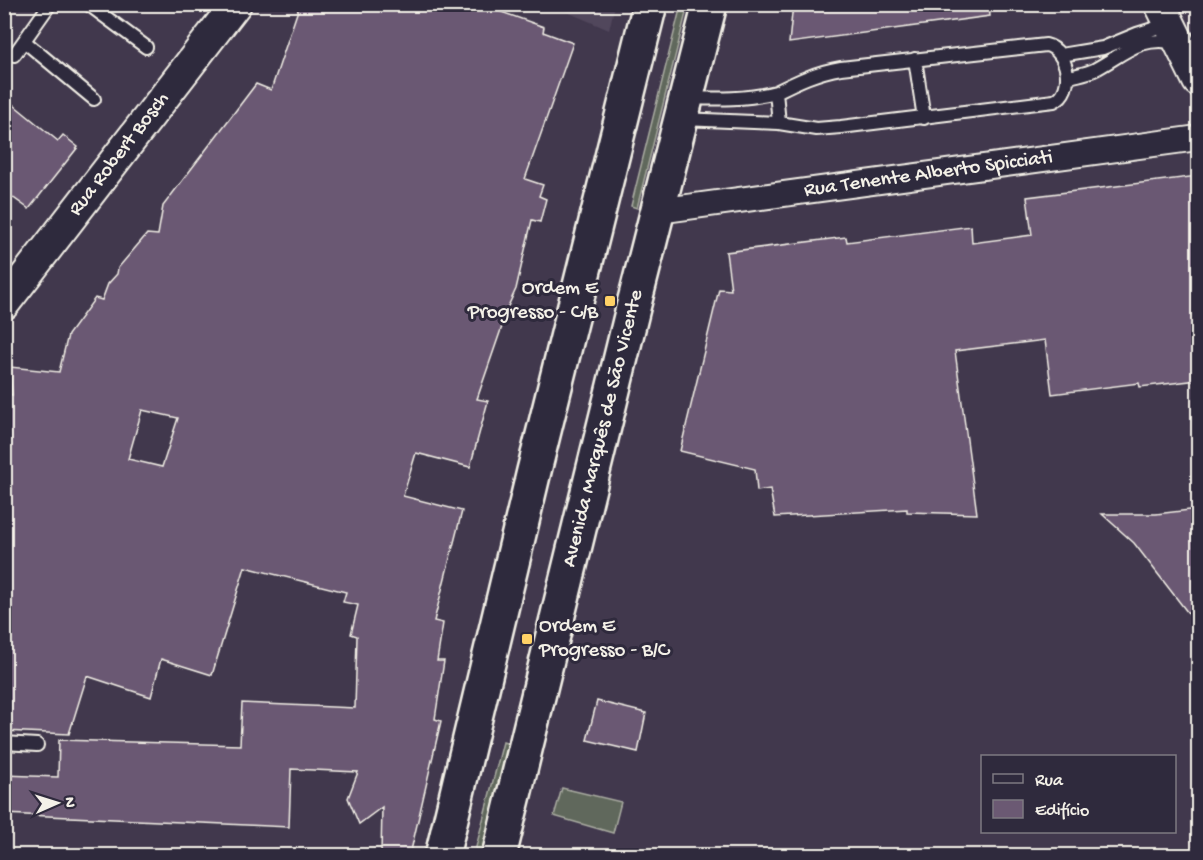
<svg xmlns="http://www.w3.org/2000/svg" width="1203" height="860" font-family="'Gochi Hand',sans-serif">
  <rect width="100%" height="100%" fill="#41384d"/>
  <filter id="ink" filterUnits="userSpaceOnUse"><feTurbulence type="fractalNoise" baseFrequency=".0167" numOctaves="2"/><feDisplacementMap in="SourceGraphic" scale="12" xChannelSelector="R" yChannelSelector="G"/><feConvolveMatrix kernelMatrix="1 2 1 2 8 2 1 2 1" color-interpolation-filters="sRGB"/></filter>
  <g filter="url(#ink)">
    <!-- built -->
    <path fill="#51465b" d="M551 5H615L609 30Z"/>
    <!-- green -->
    <path fill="#60685b" stroke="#aaaca2" stroke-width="1.5" d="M681 5H688L637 208 631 206Z
      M503 742 509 744 481 855H474Z
      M562 788 621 802 613 833 554 816Z"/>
    <!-- building -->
    <path fill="#6b5973" stroke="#f4f1e8" stroke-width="1.5" fill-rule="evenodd" d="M300 4H479L544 27 543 32 573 43 525 179 543 185 539 196 546 199 540 222 532 220 516 289 504 315H506L477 399 488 401 470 467 416 453 403 496 462 511 434 621 443 623 437 661H444L435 719 441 721 410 855H381L382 807 359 824 348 798 358 772 291 769 289 827 4 814V775L58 777 59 740 240 745 242 703 355 708 357 636 351 634 358 605 343 602 346 592 245 567 212 675 161 659 151 697 87 676 69 734 4 731V393L12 395 10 367 59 372 68 335 95 298 102 300 108 284 117 274 118 268 147 234 158 235 163 206 256 84 271 90ZM142 410 178 418 162 467 128 459Z
      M793 4H989L990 16 789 43Z
      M4 97 58 141 63 135 78 147 29 209 4 191Z
      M1198 176V380L1140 387 1139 383 1052 394 1045 340 955 351 977 514 907 512V509L775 517 770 489 757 491 755 469 680 451 719 289 731 290 726 252 846 237 847 242 971 226 972 243 1032 235 1027 197Z
      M1198 509V626L1134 543 1102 514H1156Z
      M597 701 646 713 638 752 587 740Z"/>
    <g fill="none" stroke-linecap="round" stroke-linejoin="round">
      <!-- service casing -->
      <g stroke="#f4f1e8" stroke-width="16">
        <path id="service" d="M88 4 146 47
          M24 41 94 99
          M1046 45C1068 50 1076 91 1054 101L841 127 816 129 779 123 776 92C798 81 817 72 841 68Z
          M14 55 50 4
          M1061 55 1103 48 1137 34 1169 24
          M915 59 924 118
          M1067 78C1075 75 1085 74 1094 70 1123 55 1141 34 1176 43
          M688 98C718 99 746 100 776 92
          M682 119 779 123
          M4 743 37 745"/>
      </g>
      <!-- minor casing -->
      <g stroke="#f4f1e8" stroke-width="28">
        <g id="minor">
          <path id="s1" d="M658 211 1198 138"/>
        </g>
      </g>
      <!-- tertiary casing -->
      <g stroke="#f4f1e8" stroke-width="34">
        <g id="tertiary">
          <path d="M1160 4 1198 81"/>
          <path id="s2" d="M4 304 236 4"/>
        </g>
      </g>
      <!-- primary casing -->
      <g stroke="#f4f1e8" stroke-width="38">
        <g id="primary">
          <path d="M442 856 534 471 650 4"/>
          <path id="s3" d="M499 856 633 308 710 4"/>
        </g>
      </g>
      <!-- service -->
      <use href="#service" stroke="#2f2a3d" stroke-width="12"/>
      <!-- minor -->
      <use href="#minor" stroke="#2f2a3d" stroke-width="24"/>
      <!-- tertiary -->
      <use href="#tertiary" stroke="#2f2a3d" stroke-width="30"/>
      <!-- primary -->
      <use href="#primary" stroke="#2f2a3d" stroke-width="33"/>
    </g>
  </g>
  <!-- markers -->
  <g fill="#ffd166" stroke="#2f2a3d" stroke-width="2">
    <rect x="604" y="295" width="12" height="12" rx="3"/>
    <rect x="521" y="633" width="12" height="12" rx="3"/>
  </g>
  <g text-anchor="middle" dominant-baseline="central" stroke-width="6" stroke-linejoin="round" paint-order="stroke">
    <!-- street labels -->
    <g font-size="21" fill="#f4f1e8" stroke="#2f2a3d">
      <text stroke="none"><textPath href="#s2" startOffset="189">Rua Robert Bosch</textPath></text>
      <text stroke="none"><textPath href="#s1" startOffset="273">Rua Tenente Alberto Spicciati</textPath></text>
      <text stroke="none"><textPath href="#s3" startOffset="440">Avenida Marquês de São Vicente</textPath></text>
    </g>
    <!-- poi labels -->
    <g font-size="21" fill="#f4f1e8" stroke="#2f2a3d" text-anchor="end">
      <text x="598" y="289">Ordem E<tspan x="598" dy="24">Progresso - C/B</tspan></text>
      <text x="539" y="627" text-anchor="start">Ordem E<tspan x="539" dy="24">Progresso - B/C</tspan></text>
    </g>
  </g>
  <!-- margin -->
  <rect width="1203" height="860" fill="none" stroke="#2f2a3d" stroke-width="24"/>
  <rect x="12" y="12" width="1179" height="836" fill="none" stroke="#f4f1e8" stroke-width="2" filter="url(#ink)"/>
  <!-- legend -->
  <rect x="981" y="755" width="195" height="78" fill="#2f2a3d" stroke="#7e7a81" stroke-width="1.5"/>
  <rect x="993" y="774" width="30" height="9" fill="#2f2a3d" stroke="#7e7a81" stroke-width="1.5"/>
  <text x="1035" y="785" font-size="18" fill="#f4f1e8">Rua</text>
  <rect x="993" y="800" width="30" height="18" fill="#6b5973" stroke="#7e7a81" stroke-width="1.5"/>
  <text x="1035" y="815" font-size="18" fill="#f4f1e8">Edifício</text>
  <!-- north arrow -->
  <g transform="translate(57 803) rotate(87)" stroke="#2f2a3d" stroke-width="4.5" paint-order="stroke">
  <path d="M0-4.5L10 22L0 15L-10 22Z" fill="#f4f1e8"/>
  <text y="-9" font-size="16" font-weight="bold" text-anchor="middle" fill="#f4f1e8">N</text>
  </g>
</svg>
